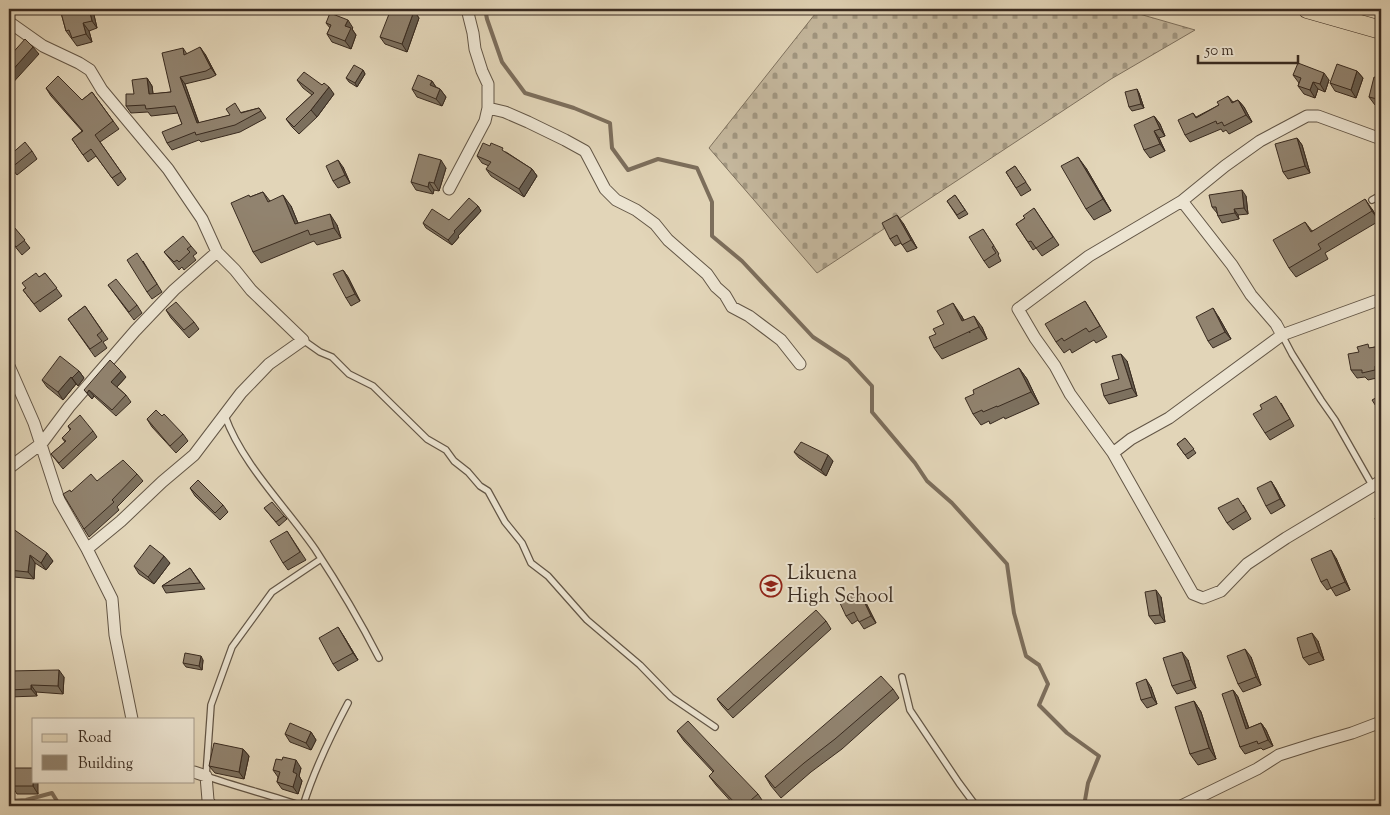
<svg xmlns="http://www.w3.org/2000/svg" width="1390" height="815" font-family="'Sorts Mill Goudy',serif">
  <defs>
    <pattern id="cemetery-stones" width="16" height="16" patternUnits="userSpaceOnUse" patternTransform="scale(1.25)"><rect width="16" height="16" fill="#c5b89e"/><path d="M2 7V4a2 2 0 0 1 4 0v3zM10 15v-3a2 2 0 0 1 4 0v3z" fill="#a19680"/></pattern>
  </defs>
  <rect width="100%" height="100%" fill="#e2d5b8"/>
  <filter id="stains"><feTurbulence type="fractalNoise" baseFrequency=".004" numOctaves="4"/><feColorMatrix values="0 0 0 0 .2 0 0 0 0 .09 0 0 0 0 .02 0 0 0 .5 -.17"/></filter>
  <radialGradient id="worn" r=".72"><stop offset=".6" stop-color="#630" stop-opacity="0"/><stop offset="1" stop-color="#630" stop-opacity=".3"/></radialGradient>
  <!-- cemetery -->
  <path fill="url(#cemetery-stones)" stroke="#7f725f" d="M819 9H1122L1195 30 1111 79 817 273 709 148Z"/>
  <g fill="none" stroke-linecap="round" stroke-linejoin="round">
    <!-- stream -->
    <path stroke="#7c6e5c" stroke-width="4" d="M485 9 487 19 502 62 525 93 574 108 610 123 612 148 628 170 658 159 697 168 712 202V236L742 261 813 337 848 360 872 386V412L915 463 927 481 952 503 1007 564 1014 613 1026 656 1039 665 1048 684 1039 705 1067 733 1099 756 1088 783 1084 806
      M9 801 26 800 52 793 60 806
      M215 806H227"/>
    <!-- service casing -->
    <g stroke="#635646" stroke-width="8">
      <path id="service" d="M1372 200 1381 195
        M1282 335 1292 354 1321 400 1335 420 1372 485
        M303 340 320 352 332 357 349 374 373 386 427 439 446 450 454 461 468 472 480 486 488 491 505 522 522 543 531 563 548 576 587 620 640 665 671 697 715 727
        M225 416C242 464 286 507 315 549 338 584 360 621 379 658
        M902 677 910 710 959 783 976 806
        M302 806C270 795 237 787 206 776L211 705 232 647 272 592 321 559
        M303 806C314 770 330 737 348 703"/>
    </g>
    <!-- minor casing -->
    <g stroke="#635646" stroke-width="13">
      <path id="minor" d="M9 22 43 46 79 63 90 70 102 90 168 169 202 219 217 252 235 270 251 290 303 340 269 364 241 393 194 455 162 482 121 521 87 549
        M488 108 505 112 528 122 565 140 585 151 605 189 616 200 636 210 655 224 668 240 707 274 716 287 725 295 732 307 749 316 781 340 800 364
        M1381 139 1318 116H1307L1260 141 1225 166 1182 201 1089 256 1018 309 1035 338 1055 366 1070 394 1113 453 1193 594 1203 598 1221 591 1247 564 1286 538 1381 481
        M449 189 485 121 488 108V84L482 71 475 49 473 33 467 9
        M1182 201 1232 265 1251 295 1276 324 1282 335
        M9 366 34 423 59 500 87 549 112 599 115 635 132 719
        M1113 453 1131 439 1169 418 1282 335 1381 299
        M9 468 42 443 69 407 135 331 174 290 217 252
        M194 772 206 776 208 800 211 806
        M1181 806 1257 769 1279 755 1317 743 1352 733 1381 722"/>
    </g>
    <!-- primary casing -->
    <g stroke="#392b20" stroke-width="19">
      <path id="primary" d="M1307 9 1381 30"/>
    </g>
    <!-- service -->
    <use href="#service" stroke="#ece4d1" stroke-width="5.5"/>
    <!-- minor -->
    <use href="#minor" stroke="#ece4d1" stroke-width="11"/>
    <!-- primary -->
    <use href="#primary" stroke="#e2d5b8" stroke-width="18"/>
  </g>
  <!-- wall -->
  <path fill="#7d715f" stroke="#392b20" d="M60 9H89L94 15 97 28 89 31 92 42 77 46 66 31Z
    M414 11 419 18 407 52 385 44 380 37Z
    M326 23 353 28 352 29 356 35 351 49 332 42 327 34 330 28Z
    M183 48 187 54H205L216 75 210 78 185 84 199 123 259 108 266 118 240 132 201 142 199 140 172 150 167 143 182 124 178 113 151 116 148 112 131 113 126 106 134 94 147 78 152 86 153 94 171 92Z
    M363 70 365 74 357 87 349 82 346 78Z
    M1357 71 1363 78 1356 98 1335 91 1330 83Z
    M1293 75 1329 80 1325 92 1318 89 1315 98 1304 94 1298 86 1299 83Z
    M1381 79V106L1375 105 1369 97Z
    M297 80 322 85 334 94 317 117 299 134 292 127 286 119 312 95 303 88Z
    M432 81 436 87 440 89 446 97 442 106 417 97 412 89Z
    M46 88 82 100 92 92 119 129 100 142 126 179 118 186 96 156 88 162 72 139 82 131 51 96Z
    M1139 93 1144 108 1132 111 1129 107Z
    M1228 96 1233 102 1238 100 1244 107 1252 122 1229 134 1226 130 1223 132 1221 129 1190 142 1185 135 1193 113 1196 117 1219 105Z
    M1154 116 1160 124 1165 136 1159 138 1165 151 1150 158 1144 150Z
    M1297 138 1302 145 1310 173 1288 179 1283 172Z
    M32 151 37 159 17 175 9 165V156Z
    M506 152 532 169 537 176 524 197 491 176 486 169 489 166 482 163 477 156Z
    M1015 166 1031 190 1021 196 1006 172Z
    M343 167 350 183 338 188 333 181Z
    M446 168 439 191 434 190 433 194 416 190 411 182Z
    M1086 168 1111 211 1094 220 1086 209Z
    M263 192 270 201 291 206 298 223 337 225 341 238 317 245 314 241 261 263 253 252 250 197Z
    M955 195 968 214 959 219 947 201Z
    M1246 196 1248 214 1238 215 1239 219 1222 223 1218 216 1217 213 1212 207Z
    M478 206 481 211 458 236 459 237 452 245 426 228 423 223 449 220Z
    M1034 208 1059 245 1042 256 1036 248 1033 250 1016 224 1025 218Z
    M1372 209 1379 221 1325 253 1328 259 1296 277 1289 268 1305 222 1312 231Z
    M9 221 30 248 22 255 9 239Z
    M903 223 917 248 907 252 901 243 895 246 890 239Z
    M983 229 999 254 998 255 1001 261 989 268 984 261Z
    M191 246 197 253 193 256 196 260 184 270 182 267 179 270 164 252Z
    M143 261 162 292 152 299 147 292Z
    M343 270 348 277 360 301 351 306 346 298Z
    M45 273 62 296 40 312 23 290Z
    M108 285 137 305 142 313 134 320Z
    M1085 301 1092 312 1107 337 1096 343 1094 340 1072 353 1070 349 1064 353 1056 342Z
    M85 306 108 339 103 342 107 348 95 357 68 319Z
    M166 310 194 322 199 329 189 338 171 318Z
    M961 315 964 320 982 327 987 339 942 359 934 348 936 334 944 324Z
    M1218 316 1231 339 1213 348 1208 341Z
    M1381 346V373L1380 374 1381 377 1368 380 1365 377 1357 378 1351 370 1359 352 1370 348Z
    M1127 361 1137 396 1109 404 1104 396 1119 379Z
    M1019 368 1027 379 1039 404 1005 419 1004 417 990 424 989 421 981 425 973 414 974 394Z
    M79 371 84 378 78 386 76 384 63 400 47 387 42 380Z
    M126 377 117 387 126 395 131 402 116 416 94 396 92 399 84 390Z
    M1281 403 1294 426 1270 440 1265 433Z
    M162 416 183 434 188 441 176 453 152 427 147 419Z
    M68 426 93 431 97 437 63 469 51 454 65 442 62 438 70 430Z
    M1185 438 1196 453 1188 459 1177 444Z
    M794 452 833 461 826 476 799 458Z
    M137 474 143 481 117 507 119 510 89 537 84 529 71 492 97 481Z
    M1271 481 1276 489 1285 506 1271 514 1266 506Z
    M190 488 223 505 228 512 220 520 195 496Z
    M1243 505 1251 519 1233 530 1227 523Z
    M264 508 284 516 287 519 279 526Z
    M9 526 53 561 46 570 35 563 34 579 14 577 9 570 12 546 9 544Z
    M287 531 306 560 288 570 283 563Z
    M1336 558 1350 590 1336 596 1331 588 1327 590 1321 582Z
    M170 563 154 584 139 574 134 566Z
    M190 568 205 589 166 593 162 586Z
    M859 591 864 599 876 623 864 629 858 620 852 624 846 616Z
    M1161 597 1165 622 1155 624 1149 616Z
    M826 621 831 629 733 718 722 706 717 699Z
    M343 635 358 660 338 671 333 664Z
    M1318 641 1324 660 1309 665 1303 658Z
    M1251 657 1261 685 1243 692 1238 684Z
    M203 660 202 670 186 667 183 663Z
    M1188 660 1196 688 1177 694 1172 686Z
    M9 671 64 677 63 694 36 692 37 696 9 697Z
    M1151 687 1157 704 1147 708 1141 700Z
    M893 689 899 698 842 749 811 772 781 798 771 786 765 776Z
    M1233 690 1238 697 1249 728 1261 723 1266 730 1273 746 1263 750 1261 748 1245 754 1240 747Z
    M1194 701 1201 712 1216 759 1198 765 1190 754Z
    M677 731 758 794 764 803 761 806H735L716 785 709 776 713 772 684 741Z
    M311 732 316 740 311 750 290 742 285 734Z
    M243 749 249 756 244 779 215 773 209 766Z
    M33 768 38 794H17L12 786Z
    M301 768 299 776 302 781 298 794 282 789 277 782 278 777 273 770Z"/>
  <!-- shaded-wall -->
  <path fill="#665c4e" stroke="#392b20" d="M89 9 94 15 97 28 92 21Z
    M414 11 419 18 407 52 402 44Z
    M348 20 353 28 352 29 356 35 351 49 345 41V26Z
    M83 23 89 31 92 42 86 34Z
    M33 47 39 54 9 87V74Z
    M200 47 205 54 216 75 211 68Z
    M363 70 365 74 357 87 355 83Z
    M1357 71 1363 78 1356 98 1351 90Z
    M1324 73 1329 80 1325 92 1320 84Z
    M180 77 185 84 201 130 197 123Z
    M147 78 152 86 154 101 149 94Z
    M432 81 437 89 430 85Z
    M1313 82 1318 89 1315 98 1310 90Z
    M329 87 334 94 317 117 311 110Z
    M440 89 446 97 442 106 436 99Z
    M1137 89 1139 93 1144 108 1141 104Z
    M1238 100 1244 107 1252 122 1246 115Z
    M1154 116 1160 124 1165 136 1160 129Z
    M1154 131 1159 138 1165 151 1160 144Z
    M1297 138 1302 145 1310 173 1305 166Z
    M1078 157 1086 168 1111 211 1103 199Z
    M338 160 343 167 350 183 345 175Z
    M441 160 446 168 439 191 434 183Z
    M532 169 537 176 524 197 519 189Z
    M429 182 434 190 433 194 428 187Z
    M1242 190 1246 196 1248 214 1244 208Z
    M283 195 291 206 302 233 295 224Z
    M1365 199 1372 209 1379 221 1372 211Z
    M478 206 481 211 458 236 459 237 452 245 448 240 454 231Z
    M1234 209 1238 215 1239 219 1235 213Z
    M330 214 337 225 341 238 334 228Z
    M897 215 903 223 917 248 911 240Z
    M343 270 348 277 360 301 355 294Z
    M953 303 961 315 970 333 962 321Z
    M1213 308 1218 316 1231 339 1225 332Z
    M974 316 982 327 987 339 979 327Z
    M1121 354 1127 361 1137 396 1132 388Z
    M1375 366 1380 374 1381 377 1375 370Z
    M1019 368 1027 379 1039 404 1031 392Z
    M79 371 84 378 78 386 72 378Z
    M121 371 126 377 116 388 111 382Z
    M71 377 76 384 63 400 58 392Z
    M89 390 94 396 92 399 87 393Z
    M828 455 833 461 826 476 821 470Z
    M1271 481 1276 489 1285 506 1280 499Z
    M1331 550 1336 558 1350 590 1345 582Z
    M47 553 53 561 46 570 41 563Z
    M30 555 35 563 34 579 28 572Z
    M164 556 170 563 154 584 148 577Z
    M1156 590 1161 597 1165 622 1160 615Z
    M859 591 864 599 876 623 871 616Z
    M338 627 343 635 358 660 353 653Z
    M1312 633 1318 641 1324 660 1319 652Z
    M1245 649 1251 657 1261 685 1256 677Z
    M1182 652 1188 660 1196 688 1191 680Z
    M201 656 203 660 202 670 199 666Z
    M59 670 64 677 63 694 58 686Z
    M1146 679 1151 687 1157 704 1152 697Z
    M31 685 36 692 37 696 31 689Z
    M1233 690 1238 697 1251 735 1246 729Z
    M1194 701 1201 712 1216 759 1209 748Z
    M1261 723 1266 730 1273 746 1268 740Z
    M311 732 316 740 311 750 306 743Z
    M243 749 249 756 244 779 239 772Z
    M296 760 301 768 299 776 302 781 298 794 293 787V772Z
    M33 768 34 769V781H38V794L33 786Z"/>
  <!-- building -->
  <path fill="#91836f" stroke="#392b20" d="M60 9H78V10L83 9H89L92 21 83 23 86 34 72 38 69 30 66 31Z
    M391 9H407L414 11 402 44 380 37Z
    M330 13 348 20 345 26 351 28 345 41 327 34 331 25 326 23Z
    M25 39 33 47 9 74V57Z
    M200 47 211 68 206 71 180 77 197 123 230 115 226 109 235 103 241 113 259 108 261 111 235 125 196 135 195 132 167 143 162 132 182 124 175 106 146 109 145 105 126 106V94H134L132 80 147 78 149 94 171 92 162 53 183 48 184 55Z
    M1298 63 1324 73 1320 84 1313 82 1310 90 1298 86 1301 78 1293 75Z
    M1337 64 1357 71 1351 90 1330 83Z
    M354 65 363 70 355 83 346 78Z
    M304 72 322 85 324 83 329 87 311 110 294 127 286 119 314 93 297 80Z
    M418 75 432 81 430 85 440 89 436 99 412 89Z
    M58 76 82 100 92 92 113 121 95 135 121 172 112 178 91 149 83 155 72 139 83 131 46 88Z
    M1374 77 1381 79V100L1369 97Z
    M1137 89 1141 104 1129 107 1125 92Z
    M1228 96 1232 103 1238 100 1246 115 1224 126 1222 122 1217 124 1216 121 1185 135 1178 120 1193 113 1196 118 1219 105 1217 102Z
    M1154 116 1160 129 1154 131 1160 144 1144 150 1134 125Z
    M1297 138 1305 166 1283 172 1275 144Z
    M25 142 32 151 11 168 9 165V156Z
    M483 143 490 146 491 143 503 148 502 150 532 169 519 189 486 169 491 162 477 156Z
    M419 154 441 160 434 183 429 182 428 187 411 182Z
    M1078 157 1103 199 1086 209 1061 166Z
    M338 160 345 175 333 181 326 166Z
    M1015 166 1026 182 1016 188 1006 172Z
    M1242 190 1244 208 1234 209 1235 213 1218 216 1216 207H1212L1209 195Z
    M263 192 268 202 283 195 295 224 330 214 334 228 310 235 308 230 253 252 231 203 249 195 250 197Z
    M955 195 965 210 957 215 947 201Z
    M469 198 478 206 454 231 455 232 448 240 423 223 432 209 449 220Z
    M1365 199 1372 211 1318 244 1321 249 1289 268 1273 240 1305 222 1311 232Z
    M1034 208 1053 237 1036 248 1031 241 1028 242 1016 224 1025 218 1023 216Z
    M897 215 911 240 902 245 897 235 890 239 882 223Z
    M9 221 25 240 16 247 9 238Z
    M983 229 994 246 992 247 996 253 984 261 969 237Z
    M183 236 191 246 187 249 190 252 179 262 177 260 174 262 164 252Z
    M137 253 157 284 147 292 127 260Z
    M343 270 355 294 346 298 333 274Z
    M36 273 39 277 45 273 57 288 34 304 23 290 26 288 22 283Z
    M116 279 137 305 129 312 108 285Z
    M1085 301 1100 326 1089 332 1086 328 1064 341 1062 338 1056 342 1045 324Z
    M176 302 194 322 184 330 166 310Z
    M953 303 962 321 974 316 979 327 934 348 929 337 936 334 933 329 944 324 937 311Z
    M85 306 102 331 97 335 102 341 90 349 68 319Z
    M1213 308 1225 332 1208 341 1196 317Z
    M1368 344 1369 348 1381 346V365L1375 366V370L1362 373V370H1351L1348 354 1359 352 1357 347Z
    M1121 354 1132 388 1104 396 1101 384 1119 379 1112 356Z
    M60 356 79 371 72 378 71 377 58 392 42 380Z
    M110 360 121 371 111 382 126 395 112 410 89 390 87 393 84 390Z
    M1019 368 1031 392 997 407V406L983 412 982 410 973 414 965 398 974 394 973 390Z
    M1381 395V414L1372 400Z
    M1276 396 1290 419 1265 433 1253 414 1262 409 1260 405Z
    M156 410 162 416 164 414 183 434 170 446 147 419Z
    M80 415 93 431 59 463 51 454 66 441 62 438 71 429 68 426Z
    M1185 438 1194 449 1185 455 1177 444Z
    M801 442 828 455 821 470 794 452Z
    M123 460 137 474 112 500 114 502 84 529 63 494 70 490 71 492 91 474 97 481Z
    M198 480 223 505 215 513 190 488Z
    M1271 481 1280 499 1266 506 1257 488Z
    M1238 498 1246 511 1227 523 1218 508Z
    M272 502 284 516 276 522 264 508Z
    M1381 516V541L1375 518Z
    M9 526 47 553 41 563 30 555 28 572 9 570 12 543 9 540Z
    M287 531 300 552 283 563 270 541Z
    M150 545 164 556 148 577 134 566Z
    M1331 550 1345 582 1331 588 1327 579 1321 582 1311 559Z
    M190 568 200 583 162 586Z
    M1156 590 1160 615 1149 616 1145 592Z
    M859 591 871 616 859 622 854 612 846 616 839 601Z
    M816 610 826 621 728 710 717 699Z
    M338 627 353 653 333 664 319 638Z
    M1312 633 1319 652 1303 658 1297 638Z
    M1245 649 1256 677 1238 684 1227 656Z
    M1182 652 1191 680 1172 686 1163 658Z
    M185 653 201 656 199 666 183 663Z
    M59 670 58 686 31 685V689L9 690V671Z
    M881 676 893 689 835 739 804 763 775 788 765 776Z
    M1146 679 1152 697 1141 700 1136 683Z
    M1233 690 1246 729 1261 723 1268 740 1258 744 1257 741 1240 747 1222 694Z
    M1194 701 1209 748 1190 754 1175 707Z
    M688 721 758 794 744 806H738L709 776 714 771 677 731Z
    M290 723 311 732 306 743 285 734Z
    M214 743 243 749 239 772 209 766Z
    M283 757 296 760 293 772 297 774 293 787 277 782 280 772 273 770 276 759 282 760Z
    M12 768H33V786H12Z"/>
  <!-- icons -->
  <defs>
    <g id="school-ring" transform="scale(1.125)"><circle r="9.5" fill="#ece4d1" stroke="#8f2418" stroke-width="1.5"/><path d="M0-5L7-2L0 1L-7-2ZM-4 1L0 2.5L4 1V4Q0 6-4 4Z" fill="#8f2418"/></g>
  </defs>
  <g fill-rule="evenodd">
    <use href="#school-ring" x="771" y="586"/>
  </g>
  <g text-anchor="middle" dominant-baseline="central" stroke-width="4" stroke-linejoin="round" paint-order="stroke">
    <!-- poi labels -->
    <g font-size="20" fill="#392b20" stroke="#ece4d1" text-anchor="start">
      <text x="787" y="574">Likuena<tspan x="787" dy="23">High School</tspan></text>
    </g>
  </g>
  <!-- margin -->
  <rect width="1390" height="815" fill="none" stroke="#e2d5b8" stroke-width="30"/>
  <rect x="10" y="10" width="1370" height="795" fill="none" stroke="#392b20" stroke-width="2.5"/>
  <rect x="15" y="15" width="1360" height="785" fill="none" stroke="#392b20"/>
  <!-- legend -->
  <rect x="32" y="718" width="162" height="65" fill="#ece4d1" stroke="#a49a8a"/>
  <rect x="42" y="734" width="25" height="8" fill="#e2d5b8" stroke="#a49a8a"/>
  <text x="78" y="742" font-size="15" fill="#392b20">Road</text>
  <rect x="42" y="755" width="25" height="15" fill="#91836f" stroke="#a49a8a"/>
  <text x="78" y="768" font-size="15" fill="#392b20">Building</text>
  <!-- scale -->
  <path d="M1198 55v8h100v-8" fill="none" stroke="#392b20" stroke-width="2.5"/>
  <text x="1205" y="55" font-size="15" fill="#392b20" stroke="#ece4d1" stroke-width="4" paint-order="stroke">50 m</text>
  <rect width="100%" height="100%" filter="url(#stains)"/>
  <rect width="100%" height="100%" fill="url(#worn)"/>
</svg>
